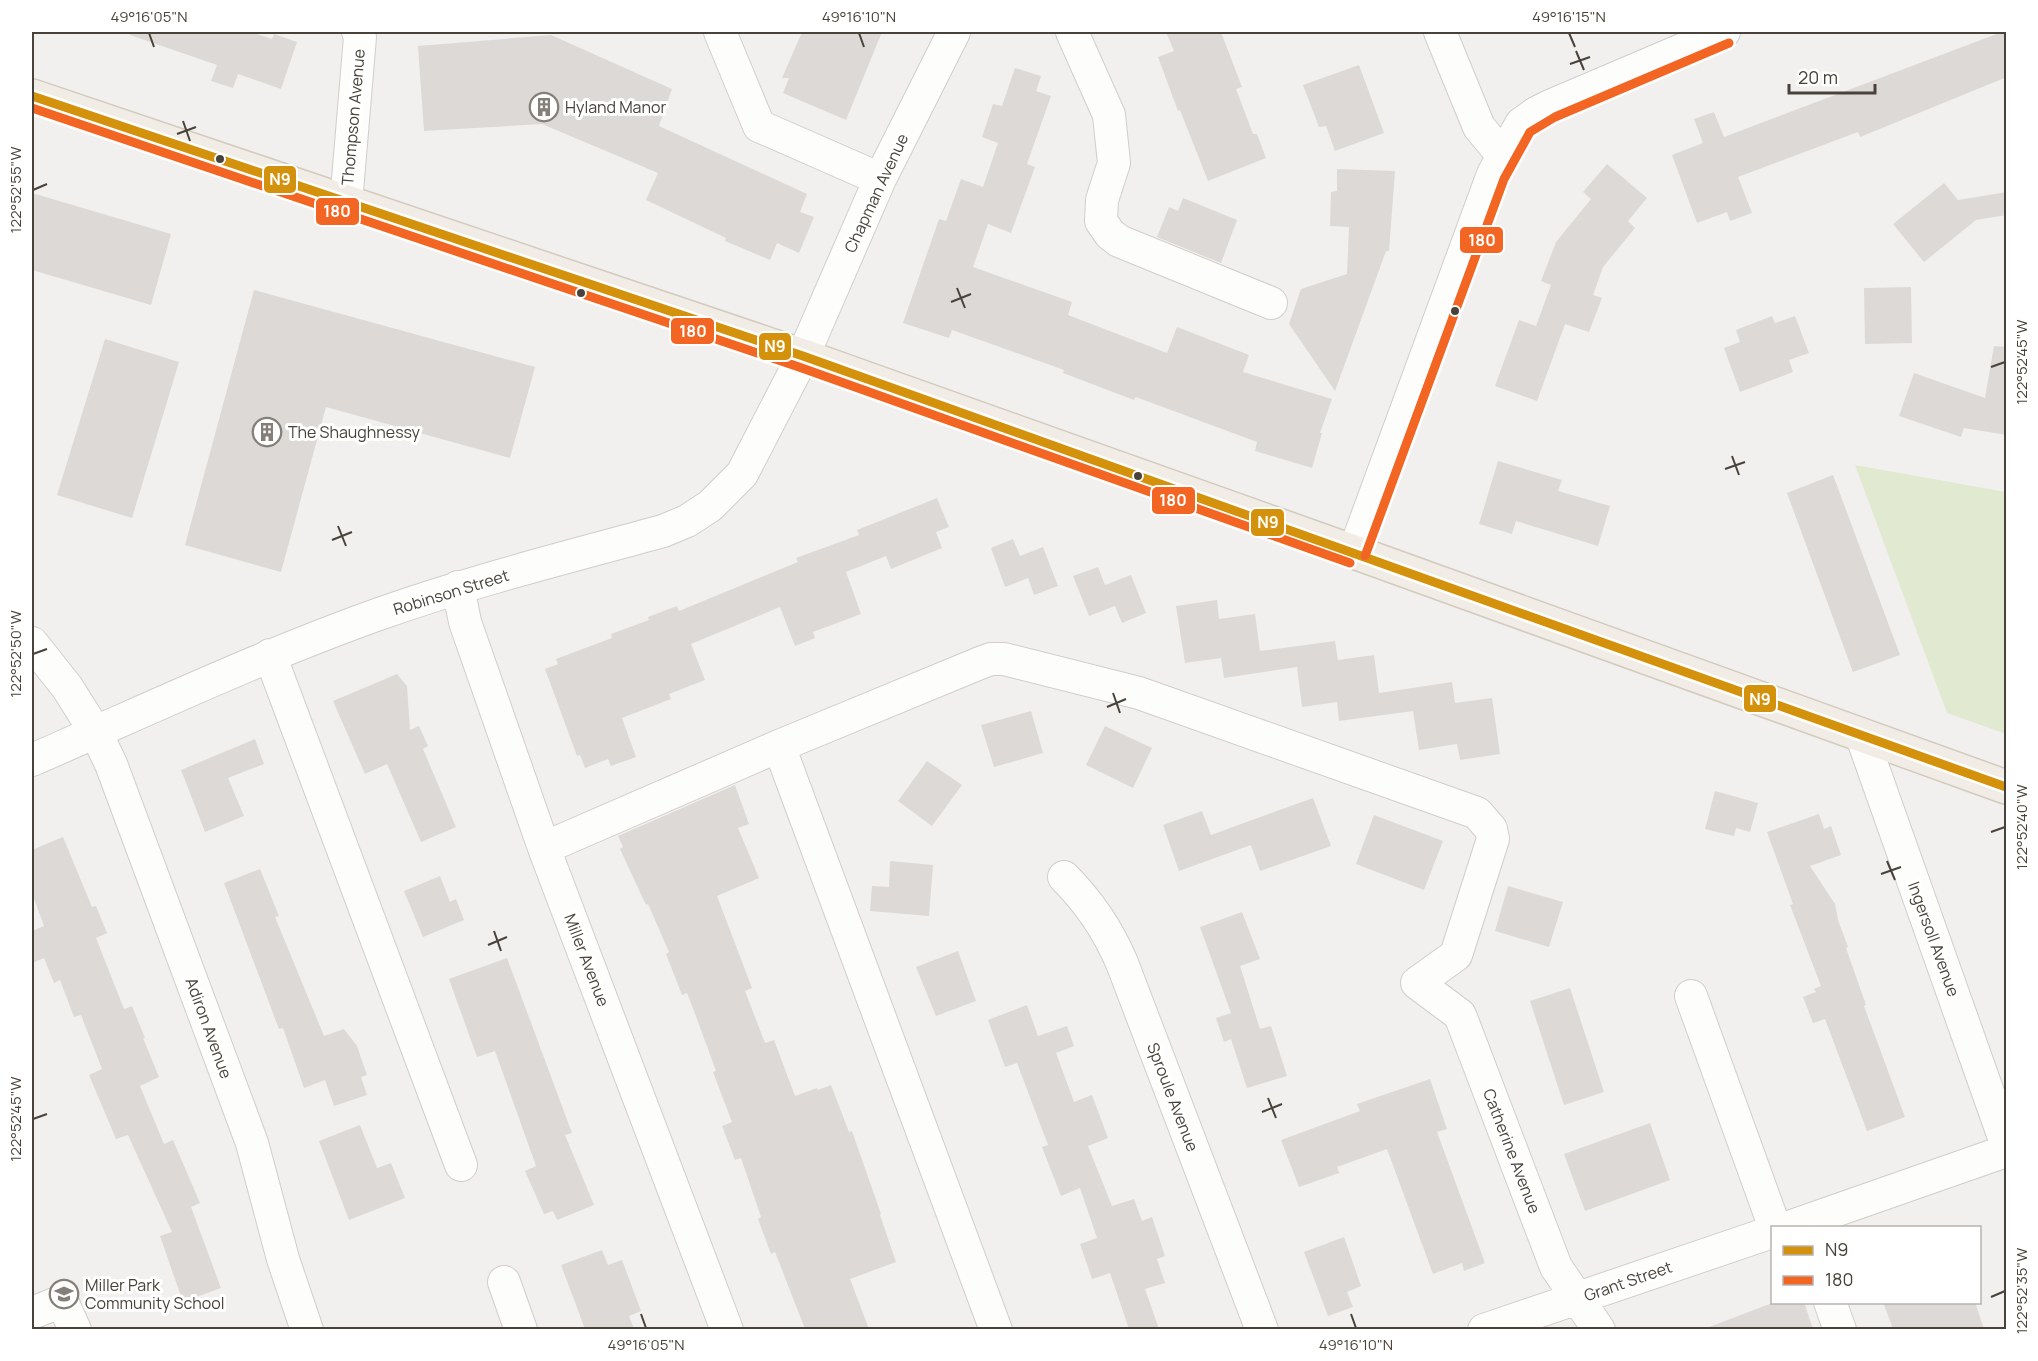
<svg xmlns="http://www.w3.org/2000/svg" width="2038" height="1361" font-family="Manrope,sans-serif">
  <rect width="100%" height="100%" fill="#f2f0ee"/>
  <!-- green -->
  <path fill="#e1e9d1" d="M1855 465 2006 492V734L1947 713Z"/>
  <!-- building -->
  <path fill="#dcd9d6" d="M131 32H251L272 39 274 34 297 42 281 89 238 74 233 88 211 81 217 65 130 35Z
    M802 32H882L846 120 783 93 789 78H782Z
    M1166 32H1221L1242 87 1236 89 1253 134H1257L1266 158 1208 181 1180 110 1178 111 1158 57 1174 51Z
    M2002 32H2007V77L1860 137 1858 132 1738 177 1752 213 1730 221 1727 212 1697 223 1672 155 1703 143 1694 119 1714 112 1724 137Z
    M551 35 672 89 659 126 807 194 800 212 814 217 799 253 777 243 770 260 725 241 726 238 646 200 658 173 542 124 424 131 418 46Z
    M1359 65 1384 133 1335 151 1326 126 1319 127 1303 85Z
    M1015 68 1041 76 1036 91 1051 96 1027 164 1035 167 1011 233 988 224 973 267 1072 302 1068 315 1167 353 1177 327 1249 355 1243 372 1332 399 1320 433H1322L1312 468 1255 451 1257 442 1136 397 1134 400 1063 373 1064 370 952 330 949 338 903 323 939 219 946 221 961 179 983 187 998 143 982 137 993 104 1002 106Z
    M1607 164 1647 198 1628 221 1635 228 1603 267 1593 295 1602 298 1589 332 1565 324 1537 401 1495 386 1519 320 1536 326 1551 285 1541 281 1556 242 1591 199 1583 192Z
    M1337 169 1395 171 1389 251H1386L1335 391 1289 324 1301 289 1347 274 1349 227 1330 226 1331 192 1337 191Z
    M1944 183 1958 200 2007 192V215L1976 220 1924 262 1893 224Z
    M32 193 171 234 151 305 32 270Z
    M1183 198 1237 220 1221 263 1157 237 1169 207 1178 211Z
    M1911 287 1912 343 1865 344 1864 288Z
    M254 290 535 367 510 458 326 407 281 572 185 545Z
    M1772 316 1775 323 1795 316 1809 353 1789 360 1793 372 1740 392 1724 348 1740 342 1736 330Z
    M105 339 179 362 132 518 57 495Z
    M1994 346 2007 347V435L1964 428 1961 437 1899 416 1914 373 1985 398Z
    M1498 461 1562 480 1558 491 1610 506 1598 546 1516 521 1512 534 1479 524Z
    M1833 475 1900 655 1853 672 1787 493Z
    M937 498 949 527 936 532 942 548 891 569 886 556 846 572 861 614 813 632 815 638 795 646 780 607 691 644 705 680 669 694 671 699 622 718 636 757 611 766 608 759 585 768 580 755 577 756 545 669 558 664 556 659 612 638 611 634 649 620 648 617 677 606 679 611 798 562 796 558 859 535 857 530Z
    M1013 539 1020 556 1043 547 1058 586 1034 595 1028 578 1005 587 991 548Z
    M1098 567 1105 585 1131 575 1146 613 1122 623 1115 606 1089 616 1073 576Z
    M1217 600 1219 619 1255 614 1260 651 1335 641 1338 660 1374 655 1379 693 1452 682 1455 703 1492 698 1500 754 1460 760 1457 744 1419 750 1413 711 1339 721 1337 702 1302 707 1297 667 1224 678 1221 658 1185 663 1176 606Z
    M397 674 407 686 410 730 419 726 428 746 423 749 456 827 421 842 387 764 365 774 333 701Z
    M1031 711 1043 753 994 767 981 725Z
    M1105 726 1152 748 1133 788 1086 765Z
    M255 739 264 764 228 778 244 816 205 832 181 770Z
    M927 761 962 785 932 826 898 801Z
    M735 785 749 824 738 828 759 878 717 896 752 988 745 991 765 1043 774 1040 795 1096 817 1088 818 1090 831 1085 849 1132 852 1131 881 1214 880 1215 896 1262 850 1279 869 1329H805L775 1252 771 1254 758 1219 761 1217 741 1158 735 1160 722 1126 732 1122 713 1072 716 1071 694 1011 687 993 682 995 666 954 669 952 648 904 646 905 620 849 623 847 618 836Z
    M1715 791 1758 803 1750 832 1736 828 1734 836 1705 829Z
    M1313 798 1331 846 1260 871 1251 845 1179 871 1163 825 1202 811 1211 835Z
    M1819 814 1824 829 1831 826 1841 855 1810 866 1835 904 1838 920 1848 947 1846 948 1866 1005 1864 1006 1905 1117 1867 1131 1825 1019 1813 1023 1803 997 1816 992 1814 989 1821 986 1790 905 1793 904 1767 832Z
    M1374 815 1443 841 1424 890 1356 864Z
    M63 837 92 907 96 906 107 933 96 938 124 1009 132 1006 145 1038H143L159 1077 140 1086 164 1144 173 1140 200 1203 191 1207 221 1288 183 1302 160 1236 172 1232 128 1135 116 1139 89 1075 102 1069 81 1015 74 1017 60 980 54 983 44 958 32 963V931L44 926 32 893V850Z
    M890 861 933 865 929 916 870 911 872 886 889 887Z
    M260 869 279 916 275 917 324 1036 344 1029 357 1046 367 1075 361 1077 367 1095 334 1106 325 1080 304 1088 283 1028 279 1029 224 883Z
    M440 876 450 902 456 899 464 920 423 937 404 891Z
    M1508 886 1563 902 1549 947 1495 931Z
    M1242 912 1260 959 1240 966 1260 1029 1271 1026 1287 1076 1247 1088 1231 1039 1224 1042 1216 1018 1231 1013 1200 927Z
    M958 951 976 1001 936 1016 916 967Z
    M507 958 572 1133 565 1135 594 1205 557 1220 553 1211 544 1214 525 1171 536 1166 495 1051 477 1057 449 979Z
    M1570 988 1604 1092 1564 1105 1530 1001Z
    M1027 1005 1038 1036 1067 1026 1074 1046 1056 1053 1074 1102 1092 1095 1108 1138 1088 1146 1112 1206 1134 1199 1142 1221 1152 1217 1165 1256 1157 1259 1165 1283 1145 1289 1159 1329H1129L1110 1273 1092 1279 1080 1244 1097 1238 1080 1188 1061 1196 1042 1147 1048 1145 1017 1063 1005 1067 988 1020Z
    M1430 1079 1447 1129 1437 1132 1485 1263 1464 1271 1462 1263 1433 1274 1387 1149 1337 1167 1339 1173 1299 1187 1281 1140 1360 1111 1357 1104Z
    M1650 1123 1670 1180 1585 1211 1564 1154Z
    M360 1125 377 1168 391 1163 405 1198 349 1220 319 1141Z
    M1344 1237 1361 1286 1347 1292 1353 1307 1328 1316 1304 1252Z
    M602 1250 608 1265 622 1260 641 1311 629 1316 634 1329H585L561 1265Z
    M1775 1302H1804L1813 1329H1709V1327Z
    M1883 1302H1975L1984 1329H1893Z"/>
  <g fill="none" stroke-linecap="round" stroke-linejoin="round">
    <!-- minor casing -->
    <g stroke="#d0cecb" stroke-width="34">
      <path id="minor" d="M720 32 759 126 880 179
        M1072 32 1109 115 1114 163 1102 200 1101 221 1110 234 1119 241 1271 303
        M1440 32 1479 127 1503 156
        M346 203 360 37 358 32
        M1354 552 1493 174 1521 124 1536 113 1550 106 1724 32
        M458 587 465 622 544 848 727 1330
        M32 643 67 687 96 733 111 764 252 1143 283 1259 307 1330
        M270 655 461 1165
        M1862 737 2006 1143
        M779 746 996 1330
        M32 760C147 710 261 656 379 614 472 581 568 557 663 531L687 521 710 506 742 474 803 356 880 179 954 32
        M544 848 779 746 980 663 991 659H1004L1139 693 1477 813 1491 829 1493 839 1456 955 1417 983 1460 1015 1556 1267 1599 1330
        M1064 877C1089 902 1108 930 1122 963L1262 1330
        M1691 996 1775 1228
        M1786 1228 2006 1151
        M504 1282 521 1330
        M1830 1302 1840 1330
        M32 1313 62 1301 75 1330
        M1484 1330 1772 1232"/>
    </g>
    <!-- major casing -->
    <g stroke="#d2cbbe" stroke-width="36">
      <path id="major" d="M32 96 803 356 1354 552 2006 787"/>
    </g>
    <!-- minor -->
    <use href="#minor" stroke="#fdfdfc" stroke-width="32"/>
    <!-- major -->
    <use href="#major" stroke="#f1ede6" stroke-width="33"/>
    <!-- bus-1 casing -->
    <g stroke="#fff" stroke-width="14">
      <path id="bus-1" d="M32 96 803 356 2006 787"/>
    </g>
    <!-- bus-2 casing -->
    <g stroke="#fff" stroke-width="14">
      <path id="bus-2" d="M32 108 799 367 1350 563
        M1365 556 1504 179 1530 132 1555 117 1729 43"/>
    </g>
    <!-- bus-1 -->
    <use href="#bus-1" stroke="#d4920c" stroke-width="9"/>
    <!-- bus-2 -->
    <use href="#bus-2" stroke="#f26522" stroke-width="9"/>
  </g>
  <!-- ticks -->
  <path fill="none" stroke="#48423a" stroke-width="2" d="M149 33 154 47M859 33 864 47M1569 33 1575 47M1576 51 1584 70M1570 64 1590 57M183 121 190 141M177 134 196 127M33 190 47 184M957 288 965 308M951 302 971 294M1991 367 2005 362M1732 456 1739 475M1725 469 1745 462M338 526 346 546M332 540 352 532M33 654 47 649M1113 693 1120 713M1107 707 1126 699M1991 832 2005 827M1887 861 1895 880M1881 874 1901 867M494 931 501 951M488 945 507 937M1268 1098 1276 1118M1262 1112 1282 1104M33 1119 47 1114M1991 1297 2005 1291M641 1314 646 1328M1351 1314 1356 1328"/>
  <!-- icons -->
  <defs>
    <g id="building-ring" transform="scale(1.5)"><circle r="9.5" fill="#fff" stroke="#847f79" stroke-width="1.5"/><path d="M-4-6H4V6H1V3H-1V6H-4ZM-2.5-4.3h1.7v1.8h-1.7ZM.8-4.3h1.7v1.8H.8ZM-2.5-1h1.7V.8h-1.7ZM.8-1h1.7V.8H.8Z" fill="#847f79"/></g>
    <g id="school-ring" transform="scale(1.5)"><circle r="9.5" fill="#fff" stroke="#847f79" stroke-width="1.5"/><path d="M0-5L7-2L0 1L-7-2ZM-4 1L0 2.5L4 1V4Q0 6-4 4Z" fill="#847f79"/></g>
  </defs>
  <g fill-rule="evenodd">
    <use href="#building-ring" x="544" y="107"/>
    <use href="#building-ring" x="267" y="432"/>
    <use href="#school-ring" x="64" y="1294"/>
  </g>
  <!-- markers -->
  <g fill="#48423a" stroke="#fff" stroke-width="2">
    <circle cx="220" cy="159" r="5"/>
    <circle cx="581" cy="293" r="5"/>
    <circle cx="1455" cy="311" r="5"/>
    <circle cx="1138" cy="476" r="5"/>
  </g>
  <g text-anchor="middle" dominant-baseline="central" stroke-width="6" stroke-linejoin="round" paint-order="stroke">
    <!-- poi labels -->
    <g font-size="16" fill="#48423a" stroke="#fff" text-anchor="start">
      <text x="565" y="107">Hyland Manor</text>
      <text x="288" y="432">The Shaughnessy</text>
      <text x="85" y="1285">Miller Park<tspan x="85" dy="18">Community School</tspan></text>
    </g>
    <!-- street labels -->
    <g font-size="16" fill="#48423a" stroke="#fff">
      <text transform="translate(353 117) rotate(-85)">Thompson Avenue</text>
      <text transform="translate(876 193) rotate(-65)">Chapman Avenue</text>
      <text transform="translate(451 592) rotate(-17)">Robinson Street</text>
      <text transform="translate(1934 939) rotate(70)">Ingersoll Avenue</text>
      <text transform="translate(587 960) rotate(69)">Miller Avenue</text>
      <text transform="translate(209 1028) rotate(70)">Adiron Avenue</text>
      <text transform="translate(1173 1097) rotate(69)">Sproule Avenue</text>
      <text transform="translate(1512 1151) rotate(69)">Catherine Avenue</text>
      <text transform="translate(1628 1281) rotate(-19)">Grant Street</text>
    </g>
  </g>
  <g stroke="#fff" stroke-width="2">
    <rect x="263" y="165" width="34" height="29" rx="6" fill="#d4920c"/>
    <rect x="315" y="197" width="45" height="29" rx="6" fill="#f26522"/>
    <rect x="1459" y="226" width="45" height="28" rx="6" fill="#f26522"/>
    <rect x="670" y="317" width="45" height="28" rx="6" fill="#f26522"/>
    <rect x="758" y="332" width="34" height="29" rx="6" fill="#d4920c"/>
    <rect x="1151" y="486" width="45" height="29" rx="6" fill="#f26522"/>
    <rect x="1250" y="508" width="35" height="29" rx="6" fill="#d4920c"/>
    <rect x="1743" y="684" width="34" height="29" rx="6" fill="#d4920c"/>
  </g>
  <g font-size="16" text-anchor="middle" font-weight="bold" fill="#fff">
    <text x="280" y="185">N9</text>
    <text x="337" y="217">180</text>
    <text x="1482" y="246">180</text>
    <text x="693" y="337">180</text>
    <text x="775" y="352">N9</text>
    <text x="1173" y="506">180</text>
    <text x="1268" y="528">N9</text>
    <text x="1760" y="705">N9</text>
  </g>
  <!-- border -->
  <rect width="2038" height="1361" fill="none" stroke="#ffffff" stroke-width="66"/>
  <!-- legend -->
  <rect x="1771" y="1226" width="210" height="78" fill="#ffffff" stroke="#b6b3b0" stroke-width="1.5"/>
  <rect x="1783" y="1246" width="30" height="9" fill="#d4920c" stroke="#b6b3b0" stroke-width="1.5"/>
  <text x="1825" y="1256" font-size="18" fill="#48423a">N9</text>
  <rect x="1783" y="1276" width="30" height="9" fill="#f26522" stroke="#b6b3b0" stroke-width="1.5"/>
  <text x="1825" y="1286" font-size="18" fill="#48423a">180</text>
  <!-- scale -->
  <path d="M1789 84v9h86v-9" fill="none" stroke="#48423a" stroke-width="3"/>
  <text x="1798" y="84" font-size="18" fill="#48423a" stroke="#ffffff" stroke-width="4.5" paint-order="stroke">20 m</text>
  <rect x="33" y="33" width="1972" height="1295" fill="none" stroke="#48423a" stroke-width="2"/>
  <g font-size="15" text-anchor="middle" fill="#48423a">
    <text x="149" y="22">49°16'05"N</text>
    <text x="859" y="22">49°16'10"N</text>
    <text x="1569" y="22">49°16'15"N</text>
    <text transform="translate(16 190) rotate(-90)" y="5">122°52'55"W</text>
    <text transform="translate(2022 362) rotate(-90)" y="5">122°52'45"W</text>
    <text transform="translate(16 654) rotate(-90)" y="5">122°52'50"W</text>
    <text transform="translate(2022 827) rotate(-90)" y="5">122°52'40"W</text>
    <text transform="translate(16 1119) rotate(-90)" y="5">122°52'45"W</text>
    <text transform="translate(2022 1291) rotate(-90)" y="5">122°52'35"W</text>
    <text x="646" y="1350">49°16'05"N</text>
    <text x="1356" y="1350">49°16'10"N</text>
  </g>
</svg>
